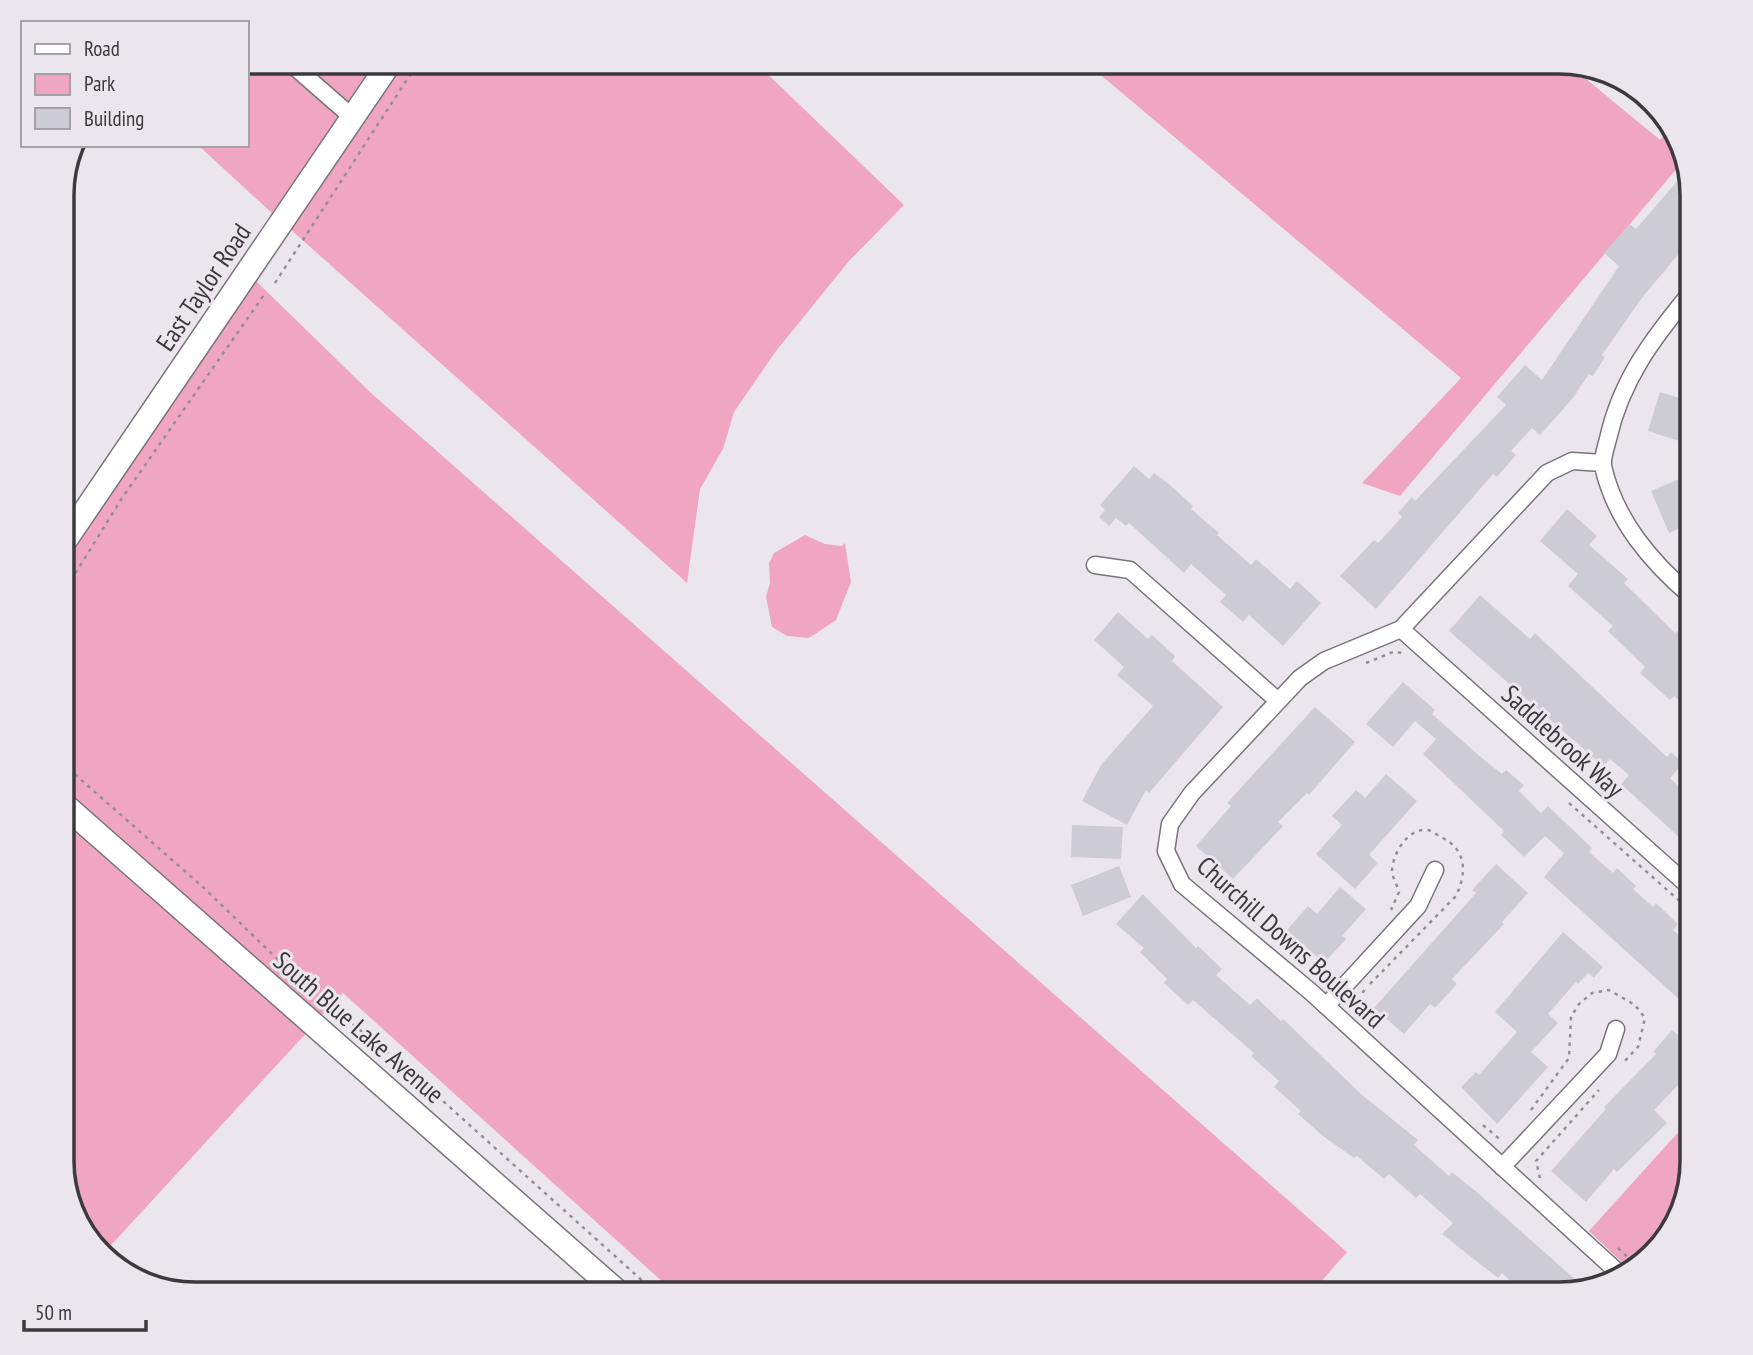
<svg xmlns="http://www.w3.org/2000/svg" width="1753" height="1355" font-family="'PT Sans Narrow',sans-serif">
  <rect width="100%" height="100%" fill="#ebe6ed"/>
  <!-- green -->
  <path fill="#f0a6c0" d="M247 61H275L340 118 274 215 198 145H247Z
    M300 61H378L349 104Z
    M402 61H754L904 205 849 261 776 351 734 412 723 449 700 489 687 583 289 228Z
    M1084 61H1559L1568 64 1660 140 1671 127 1678 135 1684 160 1400 496 1362 483 1461 378Z
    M254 279 371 393 1347 1252 1310 1294H676L343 993 319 1018 62 792V562Z
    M805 535 825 544 842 546 845 543 851 582 836 620 809 638 787 636 772 627 766 597 770 583 769 563 774 553Z
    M62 814 308 1031 103 1254 75 1220 62 1169Z
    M1692 1117V1161L1664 1242 1630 1270 1589 1231Z"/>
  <!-- building -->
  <path fill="#cdccd4" d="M1686 171 1692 194V238L1641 299 1602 355 1605 357 1593 376 1589 374 1573 398 1540 435 1532 428 1511 451 1516 455 1497 477 1493 474 1376 609 1340 576 1374 540 1378 543 1402 517 1398 513 1412 497 1415 501 1506 405 1497 397 1525 365 1542 380 1619 266 1604 253 1630 224 1636 229Z
    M1660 392 1692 402V445L1648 431Z
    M1134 466 1149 479 1154 473 1169 484 1193 506 1191 509 1219 533 1217 535 1251 565 1256 559 1290 589 1297 581 1321 603 1283 646 1249 615 1243 622 1220 602 1226 595 1191 564 1184 573 1129 523 1126 526 1116 518 1109 526 1099 517 1105 510 1100 505Z
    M1689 475 1692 482V516L1686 518 1688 524 1669 533 1651 491Z
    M1567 509 1597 536 1589 545 1628 579 1624 583 1675 633 1677 631 1692 644V712L1674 696 1670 700 1640 673 1645 667 1608 631 1613 626 1568 586 1578 574 1540 541Z
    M1480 595 1530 639 1535 633 1667 757 1671 752 1683 763 1670 778 1692 800V849L1621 784 1629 775 1610 759 1603 766 1449 631Z
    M1118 612 1148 639 1152 635 1175 656 1172 661 1223 707 1149 793 1146 790 1127 825 1082 801 1101 765 1153 706 1117 675 1124 667 1094 640Z
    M1403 682 1435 710 1432 714 1483 759 1502 774 1506 770 1524 785 1519 791 1541 813 1548 806 1592 848 1589 852 1613 873 1617 868 1636 886 1633 889 1653 907 1656 903 1678 924 1673 930 1692 946V1011L1544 877 1564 853 1545 836 1524 857 1501 835 1504 831 1423 754 1436 739 1415 721 1393 747 1366 724Z
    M1315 707 1355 742 1309 795 1307 793 1278 822 1283 826 1233 879 1196 846 1231 806 1227 803Z
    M1386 774 1417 801 1369 855 1378 863 1355 889 1316 854 1342 825 1332 816 1356 790 1365 798Z
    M1072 825 1123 827 1121 859 1071 857Z
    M1496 864 1528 893 1502 922 1504 924 1452 979 1457 984 1435 1008 1430 1004 1404 1034 1374 1008 1476 893 1472 890Z
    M1119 866 1131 897 1083 916 1071 885Z
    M1340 887 1366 909 1342 936 1346 939 1324 963 1287 930 1308 906 1317 914Z
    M1143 894 1196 948 1198 946 1222 969 1216 975 1250 1005 1257 998 1281 1021 1283 1019 1361 1094 1418 1140 1414 1145 1449 1176 1452 1172 1479 1194 1577 1281 1568 1292 1525 1294 1502 1273 1498 1278 1442 1234 1453 1223 1420 1194 1416 1198 1389 1174 1384 1179 1357 1156 1354 1158 1323 1136 1298 1114 1301 1111 1274 1087 1279 1081 1251 1056 1254 1053 1193 1000 1188 1005 1164 983 1167 979 1140 952 1144 948 1116 924Z
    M1563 932 1603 967 1594 978 1588 973 1578 984 1576 982 1548 1014 1558 1023 1531 1052 1548 1067 1497 1124 1461 1087 1476 1072 1479 1075 1517 1032 1495 1012Z
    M1672 1030 1692 1047V1086L1684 1079 1654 1110 1667 1123 1617 1172 1614 1169 1586 1202 1551 1171 1606 1109 1604 1107 1656 1054 1653 1052Z"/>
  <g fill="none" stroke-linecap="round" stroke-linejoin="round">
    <!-- street casing -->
    <g stroke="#78747a" stroke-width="19">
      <path id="street" d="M288 61 352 117
        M1692 291C1653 338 1621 380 1608 439 1606 447 1602 458 1603 466 1615 520 1651 562 1692 597
        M1603 463 1572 461 1547 473 1401 629 1324 661 1300 678 1192 793 1170 824 1166 851 1182 884 1311 992 1622 1276
        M1095 565 1130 570 1278 701
        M1401 629 1692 889
        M1326 1006 1418 906 1435 870
        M1502 1167 1608 1054 1616 1029"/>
    </g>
    <!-- secondary casing -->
    <g stroke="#78747a" stroke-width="26">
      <path id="secondary" d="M62 545 391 61
        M62 803 620 1294"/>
    </g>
    <!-- path -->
    <path stroke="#939095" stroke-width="2.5" stroke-dasharray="3.5 5" stroke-linecap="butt" d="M320 61 335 68 344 64
      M275 283 419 61
      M62 595 122 498 266 292
      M1366 663 1393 652 1403 653
      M62 763 204 888 297 978 413 1074 657 1294
      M1569 803 1692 912
      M1370 984 1456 896C1467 872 1467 850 1441 837 1437 835 1431 830 1427 830 1407 828 1392 855 1392 872 1393 878 1397 885 1399 892L1391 910
      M1353 1007 1365 989
      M1531 1110 1569 1058 1571 1017 1579 1004 1592 993 1609 990 1635 1005 1645 1018 1638 1047 1622 1064
      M1483 1125 1502 1141
      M1540 1178 1536 1161 1599 1090
      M1618 1248 1636 1265"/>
    <!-- street -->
    <use href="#street" stroke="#fff" stroke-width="16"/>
    <!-- secondary -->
    <use href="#secondary" stroke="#fff" stroke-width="23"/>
  </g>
  <g text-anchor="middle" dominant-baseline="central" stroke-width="6" stroke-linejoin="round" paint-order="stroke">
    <!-- street labels -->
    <g font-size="26" fill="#3c3a3d" stroke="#ebe6ed">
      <text transform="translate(203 287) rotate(-56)">East Taylor Road</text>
      <text transform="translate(1563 741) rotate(42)">Saddlebrook Way</text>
      <text transform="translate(1291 942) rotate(42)">Churchill Downs Boulevard</text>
      <text transform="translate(359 1027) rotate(41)">South Blue Lake Avenue</text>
    </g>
  </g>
  <!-- crop -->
  <path d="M0 0H1753V1355H0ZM195 74H1559A121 121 0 0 1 1680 195V1161A121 121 0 0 1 1559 1282H195A121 121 0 0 1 74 1161V195A121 121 0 0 1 195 74Z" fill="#ebe6ed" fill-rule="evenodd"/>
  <path fill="none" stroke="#3c3a3d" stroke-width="3.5" d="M195 74H1559A121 121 0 0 1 1680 195V1161A121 121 0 0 1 1559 1282H195A121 121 0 0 1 74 1161V195A121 121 0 0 1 195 74Z"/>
  <!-- legend -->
  <rect x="21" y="21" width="228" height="126" fill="#ebe6ed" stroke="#a5a1a7" stroke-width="2"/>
  <rect x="35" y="44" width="35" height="10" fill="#ffffff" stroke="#a5a1a7" stroke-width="2"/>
  <text x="84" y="56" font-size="21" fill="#3c3a3d">Road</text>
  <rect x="35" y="74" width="35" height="21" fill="#f0a6c0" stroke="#a5a1a7" stroke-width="2"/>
  <text x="84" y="91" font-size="21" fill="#3c3a3d">Park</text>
  <rect x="35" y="108" width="35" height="21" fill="#cdccd4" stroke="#a5a1a7" stroke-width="2"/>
  <text x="84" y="126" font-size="21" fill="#3c3a3d">Building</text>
  <!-- scale -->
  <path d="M24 1320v10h122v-10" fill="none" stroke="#3c3a3d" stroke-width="3.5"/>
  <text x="35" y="1320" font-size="21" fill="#3c3a3d" stroke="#ebe6ed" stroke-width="5" paint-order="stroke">50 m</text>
</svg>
